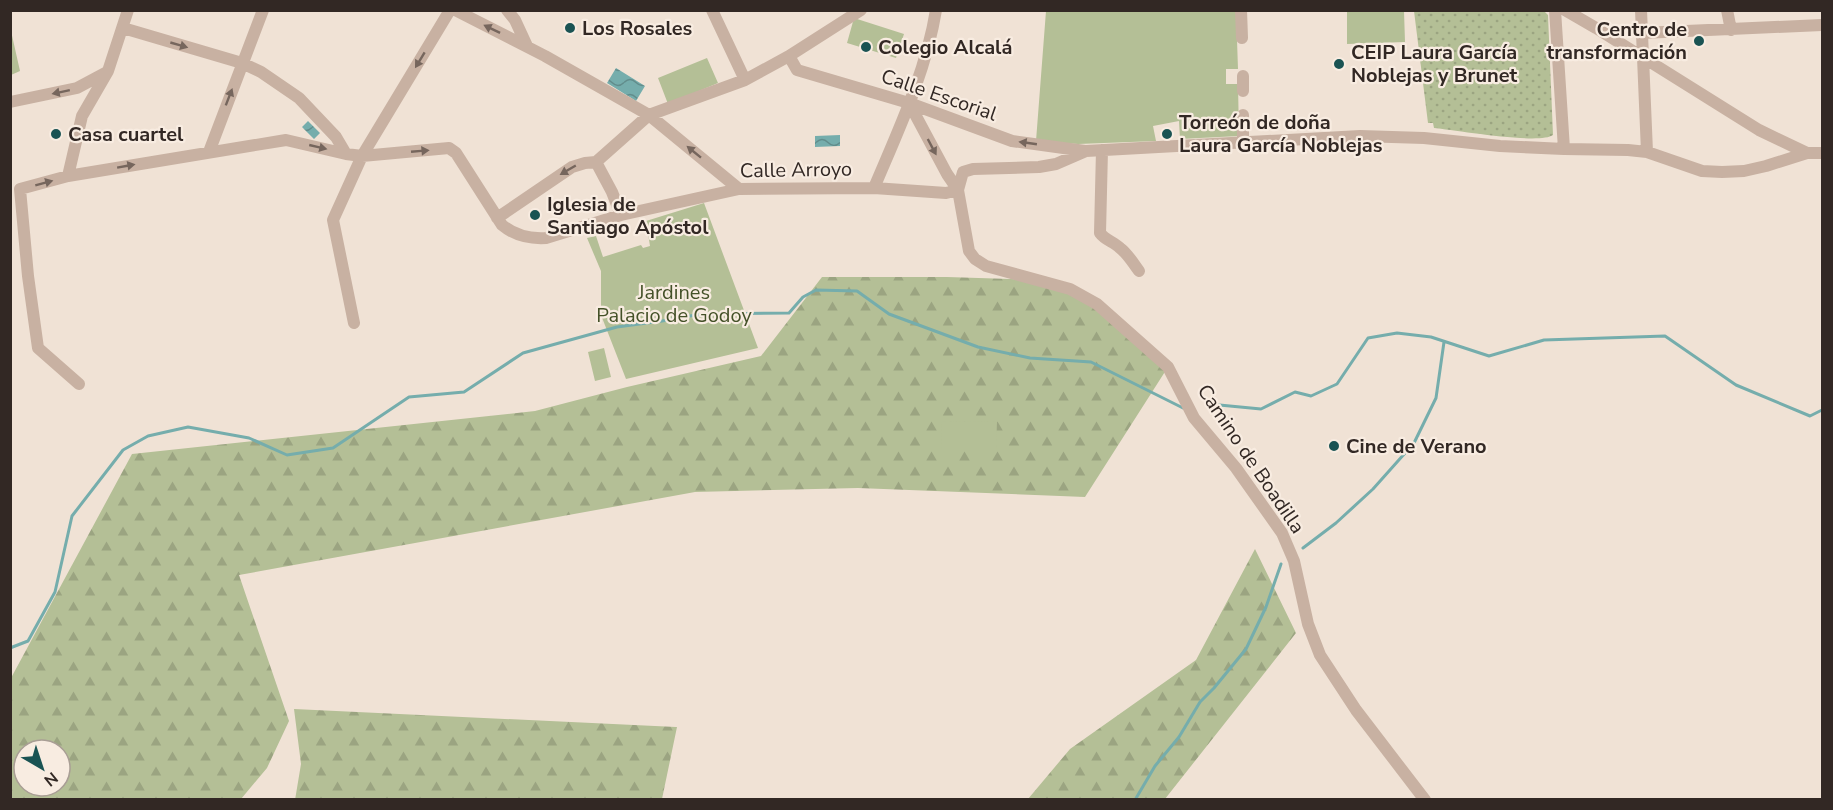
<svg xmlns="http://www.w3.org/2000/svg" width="1833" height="810" font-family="'Nunito Sans',sans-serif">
  <defs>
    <pattern id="grass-dots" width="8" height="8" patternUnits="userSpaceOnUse" patternTransform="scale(1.5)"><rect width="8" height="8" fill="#b4bf96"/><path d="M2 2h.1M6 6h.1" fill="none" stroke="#9ba481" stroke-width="1.8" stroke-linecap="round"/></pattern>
    <pattern id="forest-firs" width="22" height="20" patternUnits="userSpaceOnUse" patternTransform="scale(1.5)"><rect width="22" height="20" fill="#b4bf96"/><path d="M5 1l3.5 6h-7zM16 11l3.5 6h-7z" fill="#9ba481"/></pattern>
    <pattern id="water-waves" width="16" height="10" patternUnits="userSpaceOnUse" patternTransform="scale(1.5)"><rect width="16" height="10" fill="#75adac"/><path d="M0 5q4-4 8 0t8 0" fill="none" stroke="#618d8c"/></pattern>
  </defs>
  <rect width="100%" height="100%" fill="#f0e2d5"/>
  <!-- grass -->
  <path fill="url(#grass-dots)" d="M1543 10 1548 15 1553 135C1540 145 1455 130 1434 128L1433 123H1428L1414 11Z"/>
  <!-- forest -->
  <path fill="url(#forest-firs)" fill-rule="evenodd" d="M822 277H947L1042 280 1070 289 1168 367 1085 497 858 488 695 492 239 575 289 721 267 768 241 799 11 800V678L132 454 535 411 627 387 761 356ZM24 750H60V786H24Z
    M1255 549 1296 633 1165 799H1028L1070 749 1196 660Z
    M294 709 676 727H677L662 799 295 800 301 764Z"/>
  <!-- garden -->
  <path fill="#b4bf96" d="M1046 11H1236L1238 69H1226V84H1238L1239 136 1180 139 1179 121 1153 126 1156 141 1078 144 1036 141Z
    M1347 11H1404L1405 42 1347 44Z
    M854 18 904 34 896 58 847 43Z
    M11 31 20 71 11 75H10Z
    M707 58 718 83 668 104 658 78Z
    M704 203 758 348 626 379 601 315V271L587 238 596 236 603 257 641 245 643 248 650 246 646 221Z
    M604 348 611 377 595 381 588 352Z
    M941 421 997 422 996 449H942Z"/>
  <!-- water -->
  <path fill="url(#water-waves)" d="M616 68 645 86 636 101 607 83Z
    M308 121 320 133 314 139 302 127Z
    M840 135V146L815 147V136Z"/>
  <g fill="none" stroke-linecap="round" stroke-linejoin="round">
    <!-- stream -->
    <path stroke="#75adac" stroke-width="3" d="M1209 404 1261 409 1295 392 1311 396 1337 384 1368 338 1397 333 1431 337 1489 356 1544 340 1665 336 1736 385 1810 416 1822 410
      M1303 548 1336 523 1373 489 1414 443 1436 398 1444 342
      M10 648 28 641 55 592 72 516 123 450 148 436 188 427 249 438 287 455 333 448 409 397 464 392 523 353 617 327 662 321 701 314 789 313 803 297 816 290 857 291 889 314 978 347 1030 358 1091 362 1183 408
      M1135 800 1155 766 1179 737 1200 702 1214 688 1246 649 1266 607 1281 564"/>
    <!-- street -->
    <path stroke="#c8b1a2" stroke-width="12" d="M455 10 545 56 649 115 739 189
      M507 10 515 20 527 46
      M712 10 745 80
      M1241 10 1242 38
      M1555 10 1564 149
      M1565 10 1596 28 1759 130 1807 153
      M1641 10 1647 152
      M1727 10 1731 30
      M123 28 242 63 261 72 299 98 336 137 346 154
      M1642 33 1822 25
      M789 56 797 70 909 103 1012 141 1085 151
      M1243 91V76
      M10 102 77 88 107 72
      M909 103 947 174 958 190 969 251 975 259 986 266 1070 289 1097 304 1168 367 1194 418 1236 468 1282 533 1294 561 1308 624 1320 655 1356 710 1425 800
      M1243 115V142
      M1102 150 1100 233C1105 240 1114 242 1120 248 1128 254 1133 263 1139 271
      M209 152 263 10
      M596 162 612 192 621 215
      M68 176 82 116 108 71 128 10
      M874 188C898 131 926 72 936 10
      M20 189 68 176 286 140 346 154 362 156 449 148 456 153 502 225C515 236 529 239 546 238L621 215 739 189 874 188 946 193 958 190
      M20 189 28 276 38 348 79 384
      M958 190 963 172 973 169 1039 167 1056 164 1086 151 1360 136 1424 138 1500 146 1564 149 1628 150 1647 152 1702 171 1722 172 1744 171 1766 166 1807 153H1822
      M497 218 572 167 585 163 596 162 649 115 745 80 789 56 861 10
      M354 323 333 220 362 156 450 10"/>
  </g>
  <!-- one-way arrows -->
  <defs><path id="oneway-solid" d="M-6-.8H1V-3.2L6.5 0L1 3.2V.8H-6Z" transform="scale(1.5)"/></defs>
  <g fill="#76665d">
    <use href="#oneway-solid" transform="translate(492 29) rotate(-154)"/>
    <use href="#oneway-solid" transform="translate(179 45) rotate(16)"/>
    <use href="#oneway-solid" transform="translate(420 60) rotate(121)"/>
    <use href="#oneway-solid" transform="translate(61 92) rotate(168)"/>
    <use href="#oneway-solid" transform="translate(229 97) rotate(-69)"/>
    <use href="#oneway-solid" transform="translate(1028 143) rotate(-172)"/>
    <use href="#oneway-solid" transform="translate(318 147) rotate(13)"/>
    <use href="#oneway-solid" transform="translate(932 147) rotate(62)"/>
    <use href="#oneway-solid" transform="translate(420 151) rotate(-5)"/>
    <use href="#oneway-solid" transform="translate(694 152) rotate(-141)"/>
    <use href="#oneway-solid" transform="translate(126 166) rotate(-10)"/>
    <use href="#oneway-solid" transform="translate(568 170) rotate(150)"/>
    <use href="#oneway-solid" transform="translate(44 183) rotate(-15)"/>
  </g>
  <!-- markers -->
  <g fill="#1a5353" stroke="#f8ece1" stroke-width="2">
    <circle cx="570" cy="28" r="6"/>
    <circle cx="1699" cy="41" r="6"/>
    <circle cx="866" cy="47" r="6"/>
    <circle cx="1339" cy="64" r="6"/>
    <circle cx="56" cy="134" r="6"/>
    <circle cx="1167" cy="134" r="6"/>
    <circle cx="535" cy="215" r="6"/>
    <circle cx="1334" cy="446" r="6"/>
  </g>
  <g text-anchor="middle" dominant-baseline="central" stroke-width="4.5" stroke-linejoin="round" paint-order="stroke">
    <!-- poi labels -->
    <g font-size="20" font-weight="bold" fill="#322824" stroke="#f8ece1" text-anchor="start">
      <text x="582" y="28">Los Rosales</text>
      <text x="1687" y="29" text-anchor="end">Centro de<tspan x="1687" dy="23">transformación</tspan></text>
      <text x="878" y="47">Colegio Alcalá</text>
      <text x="1351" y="52">CEIP Laura García<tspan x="1351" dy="23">Noblejas y Brunet</tspan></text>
      <text x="1179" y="122">Torreón de doña<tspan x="1179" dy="23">Laura García Noblejas</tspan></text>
      <text x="68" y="134">Casa cuartel</text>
      <text x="547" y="204">Iglesia de<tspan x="547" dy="23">Santiago Apóstol</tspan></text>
      <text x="1346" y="446">Cine de Verano</text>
    </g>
    <!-- street labels -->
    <g font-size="20" fill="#322824" stroke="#f8ece1">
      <text transform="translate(939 95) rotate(19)">Calle Escorial</text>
      <text transform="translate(796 170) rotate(-1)">Calle Arroyo</text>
      <text transform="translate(1251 459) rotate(56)">Camino de Boadilla</text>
    </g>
    <!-- park labels -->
    <g font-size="20" fill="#445128" stroke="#f8ece1">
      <text x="674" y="292">Jardines<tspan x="674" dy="23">Palacio de Godoy</tspan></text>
    </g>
  </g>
  <!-- border -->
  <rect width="1833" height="810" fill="none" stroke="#322824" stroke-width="24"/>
  <!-- north arrow -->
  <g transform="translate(42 768) rotate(141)"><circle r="28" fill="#f8ece1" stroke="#a99e95" stroke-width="1.5"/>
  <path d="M0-4.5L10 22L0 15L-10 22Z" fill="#1a5353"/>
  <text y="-9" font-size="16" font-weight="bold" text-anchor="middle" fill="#322824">N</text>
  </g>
</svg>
